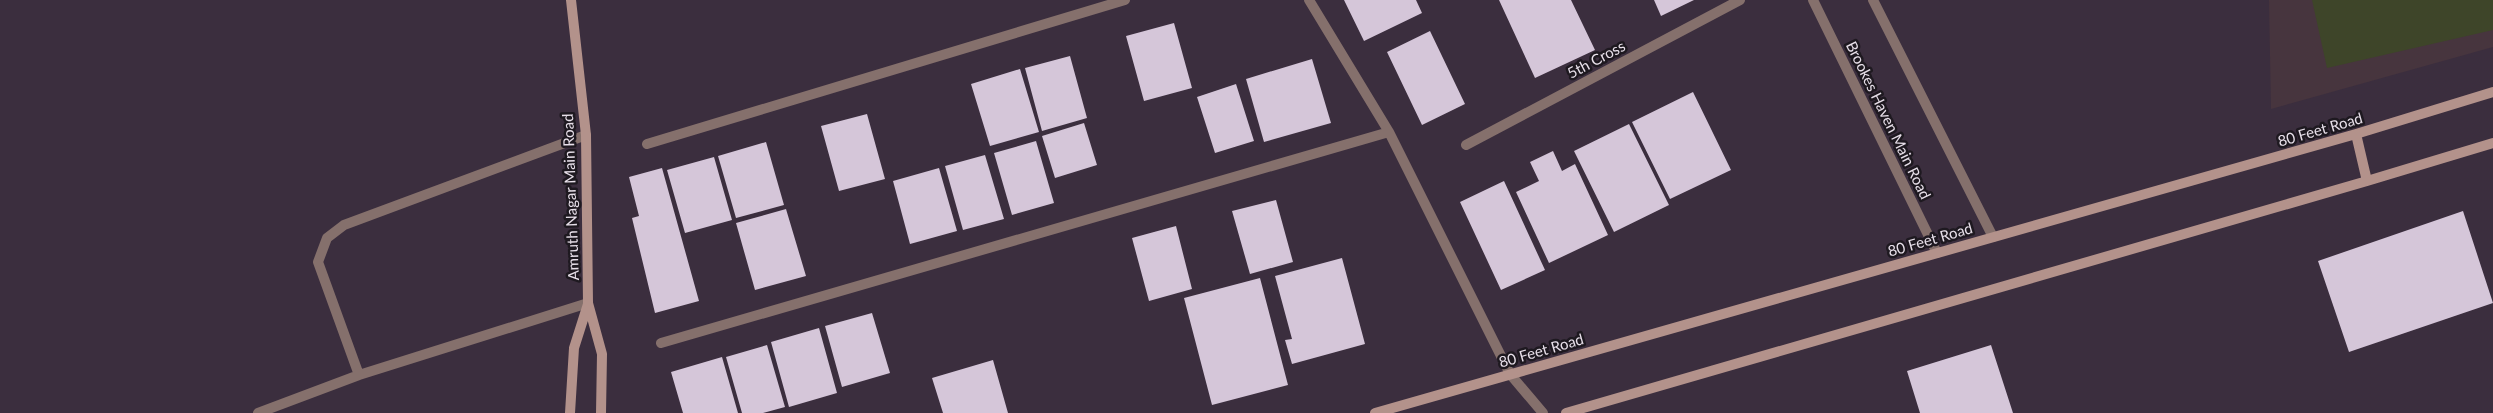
<svg xmlns="http://www.w3.org/2000/svg" width="2493" height="413" font-family="Lato,sans-serif">
  <rect width="100%" height="100%" fill="#3b2e3e"/>
  <!-- education -->
  <path fill="#47353e" d="M2269 0H2493V47L2271 109Z"/>
  <!-- garden -->
  <path fill="#3e4529" d="M2312 0H2493V30L2327 68Z"/>
  <!-- building -->
  <path fill="#d5c6d9" d="M1344 0H1416L1422 13 1364 41Z
    M1499 0H1571L1595 50 1535 78Z
    M1654 0H1694L1661 16Z
    M1174 23 1192 88 1144 101 1126 36Z
    M1430 31 1465 104 1422 125 1387 52Z
    M1070 56 1087 118 1042 131 1025 68Z
    M1312 59 1331 123 1264 142 1246 79Z
    M1020 69 1039 132 990 146 971 84Z
    M1236 84 1254 141 1215 153 1197 97Z
    M1693 92 1731 170 1670 199 1632 122Z
    M867 114 885 179 839 191 821 126Z
    M1084 123 1097 165 1055 178 1042 136Z
    M1629 124 1669 205 1614 232 1574 151Z
    M1036 141 1054 203 1012 215 994 153Z
    M766 142 784 205 736 218 718 156Z
    M1553 151 1562 171 1575 164 1608 235 1549 263 1516 192 1539 181 1530 162Z
    M985 155 1004 219 963 230 945 166Z
    M714 157 732 220 685 233 667 170Z
    M662 168 699 301 655 313 632 218 639 216 629 177Z
    M939 168 957 231 910 244 893 181Z
    M1504 181 1545 270 1501 290 1460 202Z
    M1276 200 1293 262 1250 274 1232 211Z
    M786 209 806 276 755 290 736 223Z
    M2463 211 2493 303 2349 352 2318 261Z
    M1176 226 1192 289 1149 301 1132 238Z
    M1342 258 1365 344 1292 364 1285 340 1292 339 1275 276Z
    M1260 278 1288 385 1212 405 1184 298Z
    M872 313 890 373 842 387 825 326Z
    M819 328 837 393 789 407 771 342Z
    M767 345 785 407 763 413H742L726 357Z
    M1991 345 2013 413H1920L1907 371Z
    M722 357 738 413H683L671 372Z
    M993 360 1008 413H943L932 378Z"/>
  <g fill="none" stroke-linecap="round" stroke-linejoin="round">
    <!-- minor -->
    <path stroke="#85706c" stroke-width="10" d="M1309 0 1389 132 1510 374
      M1813 0 1937 253
      M1873 0 1993 237
      M647 144 1125 0
      M1466 145 1740 0
      M661 343 1389 132
      M359 375 318 262 327 238 344 225 586 135
      M258 413 359 375 588 303"/>
    <!-- tertiary -->
    <path stroke="#85706c" stroke-width="10" d="M1510 374 1543 413"/>
    <!-- secondary -->
    <path stroke="#b3928b" stroke-width="10" d="M571 0 586 135 588 303 602 354 601 413
      M2356 134 2367 181
      M570 413 574 348 588 304
      M1375 413 2356 134 2493 92
      M1566 413 2367 181 2493 143"/>
  </g>
  <g text-anchor="middle" dominant-baseline="central" stroke-width="5" stroke-linejoin="round" paint-order="stroke">
    <!-- street labels -->
    <g font-size="15" fill="#e8e0ea" stroke="#1e1920">
      <text transform="translate(1596 59) rotate(-28)">5th Cross</text>
      <text transform="translate(1889 120) rotate(64)">Brookes Haven Main Road</text>
      <text transform="translate(2320 129) rotate(-16)">80 Feet Road</text>
      <text transform="translate(570 197) rotate(-92)">Amruth Nagar Main Road</text>
      <text transform="translate(1930 239) rotate(-16)">80 Feet Road</text>
      <text transform="translate(1541 350) rotate(-16)">80 Feet Road</text>
    </g>
  </g>
</svg>
